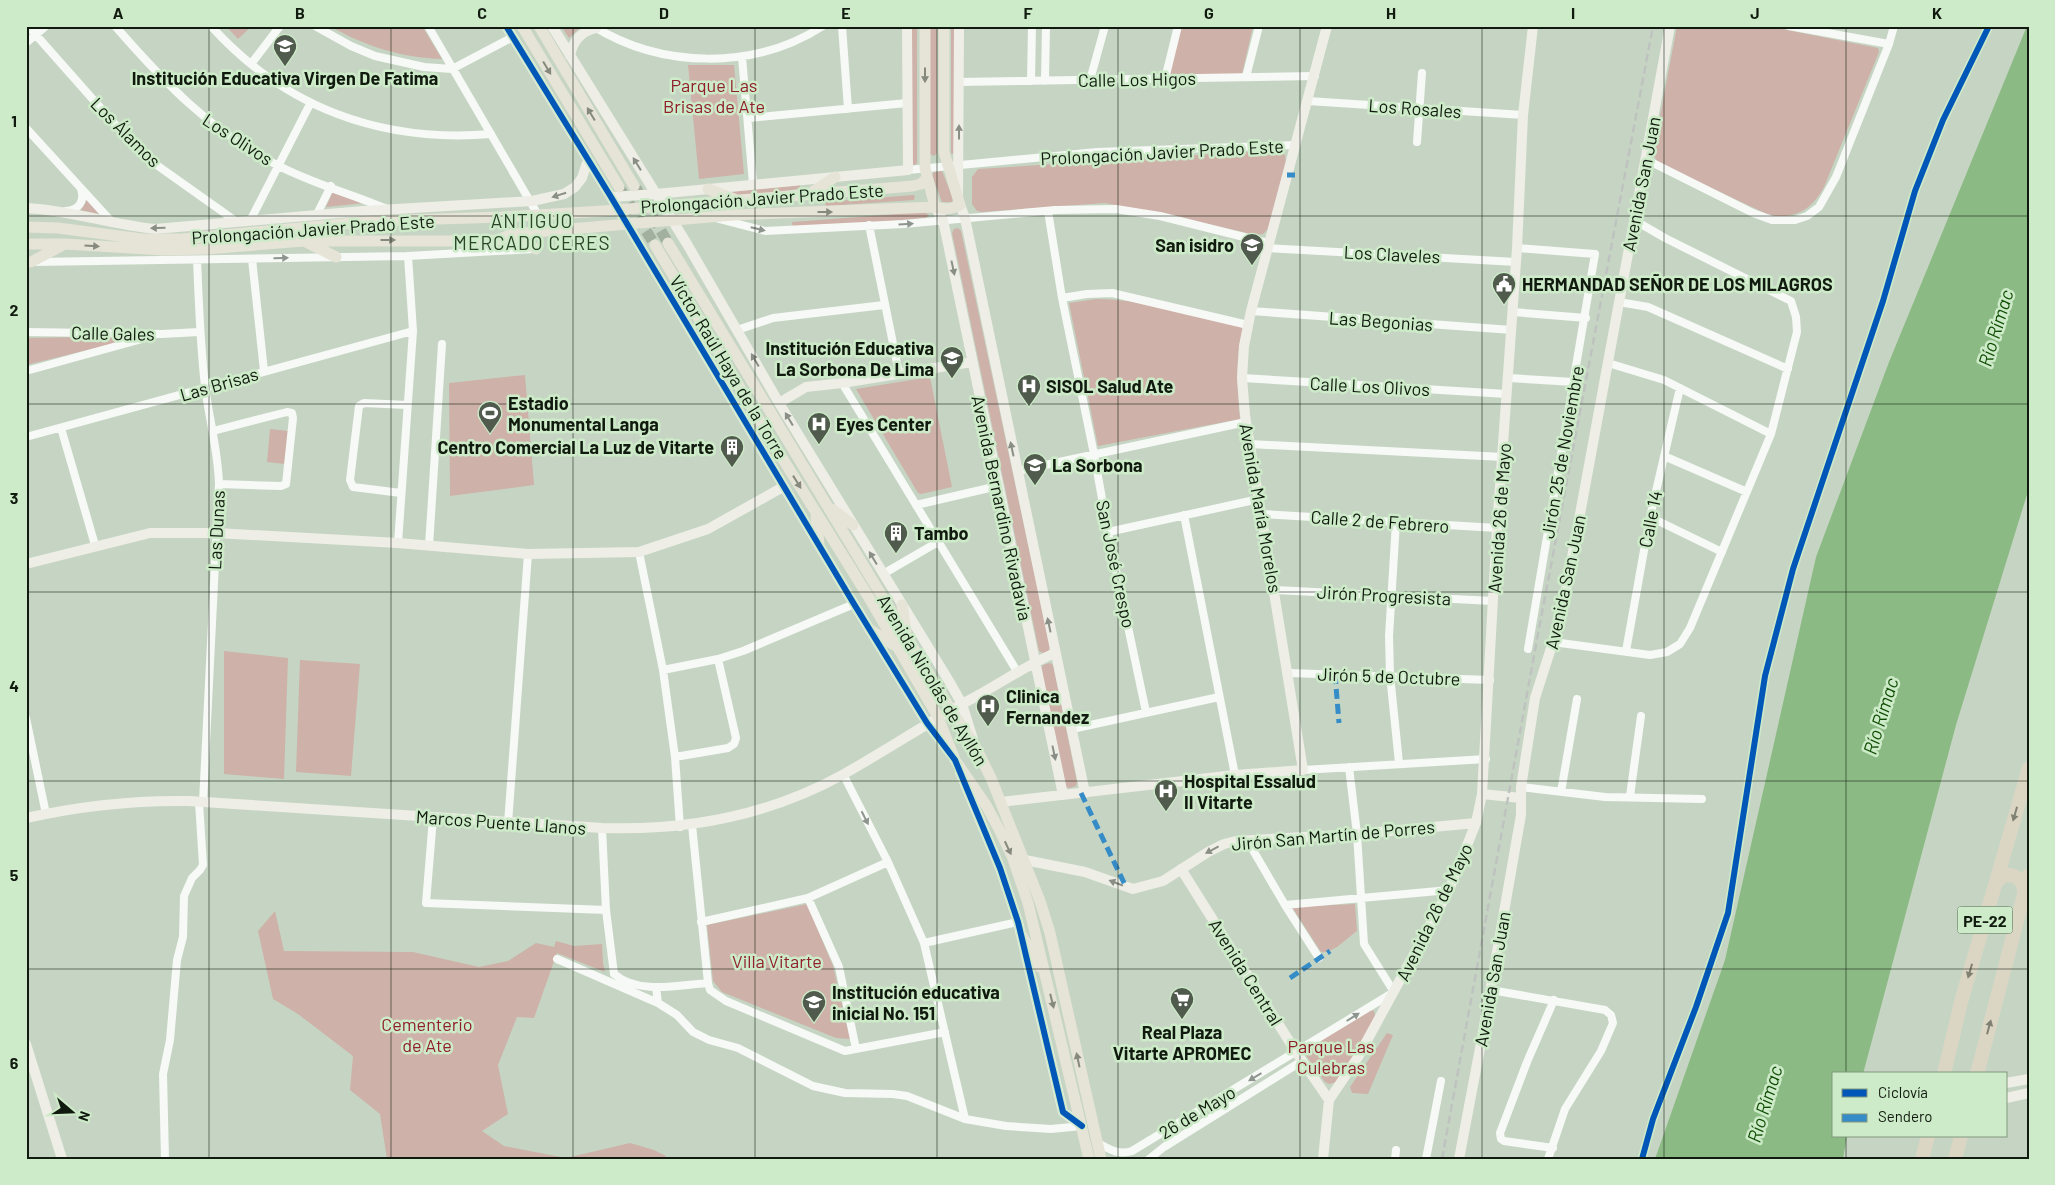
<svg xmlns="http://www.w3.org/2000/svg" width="2055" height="1185" font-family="Barlow,sans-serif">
  <rect width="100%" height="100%" fill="#c6d5c3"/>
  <!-- green -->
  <path fill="#ceb1a8" d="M226 26H252L238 39Z
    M330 26H422L442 59C403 58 364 46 330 26Z
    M561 26H581L569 38Z
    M912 26H917V163L915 165 912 164Z
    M929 26H937V153L934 156 930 154Z
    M951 26H955L954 154H953L951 153Z
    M1181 26H1253L1242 74 1172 75 1170 73Z
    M1677 26H1766L1878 48 1879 52 1824 187C1812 210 1793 221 1767 214L1658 163 1653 154Z
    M688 65H734L744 174 699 179Z
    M1274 150 1285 155 1286 163 1268 229 1263 234 1256 235 1173 216 1105 203 982 212 977 211 972 204V177L978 169Z
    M942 171 953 199 952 202H942L932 175 934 172Z
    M800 185V187L797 189C776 192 748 200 728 192Z
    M333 191 364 203 326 207Z
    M913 195 915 196 914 200 826 206 825 202Z
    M87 200 99 214 81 210Z
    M924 212 929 215 926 218 793 229 792 222Z
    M958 228 961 231 1050 647 1048 652 1043 653 1039 651 952 233 954 229Z
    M1096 299C1145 299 1195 316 1243 327 1235 360 1237 386 1240 419L1098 446 1069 303Z
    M145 336 26 365V338Z
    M525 375 534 485 450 496 449 383Z
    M930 377 952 487 921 494 918 493 856 389Z
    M270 429 288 431 285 464 267 462Z
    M224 651 288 658 284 779 224 774Z
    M300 660 360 664 351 776 296 772Z
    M1050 663 1053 665 1077 782 1076 786 1070 788 1066 787 1041 668 1043 665Z
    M807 904 833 966 850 1039 836 1038 722 992 713 981 707 925Z
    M1355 904 1357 931C1347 938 1333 954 1321 952L1292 907Z
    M275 911 284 951 413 952 479 967 508 961 536 943 554 947 556 941 574 946 602 944 603 963 605 972 557 953 534 1018 517 1017 498 1065 508 1114 482 1131 504 1146 566 1158 630 1143 654 1150 666 1156 664 1159H387L380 1114 350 1090 353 1056 298 1014 273 999 258 931Z
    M1370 1010 1374 1011 1376 1020 1337 1082 1329 1084 1325 1082 1305 1054 1307 1048Z
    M1387 1033 1393 1035 1368 1094 1352 1093 1350 1087Z"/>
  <!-- water -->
  <path fill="#8cba84" d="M2027 26 2029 488 1956 725 1863 1074H1834V1136H1847L1843 1159H1655L1725 960 1816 557 1889 362Z"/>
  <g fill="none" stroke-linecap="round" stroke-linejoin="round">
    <!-- primary-tunnel -->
    <path stroke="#a2b09f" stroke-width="11" stroke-dasharray="11 5.5" stroke-linecap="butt" d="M636 188 668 243
      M620 189 655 245"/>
    <!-- street -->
    <path stroke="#f6f9f6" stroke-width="8" d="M28 26 128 139 151 161 237 222
      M115 26C165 83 208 129 277 165 311 183 351 194 387 209
      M211 26C285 108 381 143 491 134
      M315 26 351 46 375 56 424 67 452 69 513 37
      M428 26 538 215
      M593 26C662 69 755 70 823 26
      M842 26 848 109
      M1789 26 1889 44
      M26 43 46 26
      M742 57 753 184
      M251 64 280 26
      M1246 77 1259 26
      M1165 79 1178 26
      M1090 80 1105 26
      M1031 81 1032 26
      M1045 81 1046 26
      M959 82 1315 76
      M1308 101 1523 115
      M749 118 907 103
      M26 128 111 221
      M1417 142 1422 73
      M1645 159 1753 213 1772 220H1795L1807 216 1819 207 1836 177 1889 44 1894 26
      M908 170 1097 152 1295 145
      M66 211C79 210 85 201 81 189
      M1048 211 1062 298 1094 454 1108 532 1146 712
      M317 214 331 186
      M719 219 765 231 904 224 1055 210 1116 209 1160 216 1268 243
      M250 221 310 104
      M869 225 899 373
      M1267 248 1516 262
      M1517 248 1595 254 1528 649
      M252 259 264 371
      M197 260C199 302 200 344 205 386 209 419 218 450 219 484L203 802
      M33 262 408 256 534 249
      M1062 298 1087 294 1112 293 1248 325
      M1619 302 1648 307 1788 369
      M1251 311 1512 330
      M1513 312 1586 318
      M737 330 773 318 884 305
      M26 332 162 334 199 332
      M1608 363 1664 380 1771 434
      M26 371 153 336
      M1242 378 1507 394
      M1509 378 1574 382
      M842 383 1018 673
      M61 428 95 545
      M213 431 287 412 292 413 293 418 286 484 281 486 219 484
      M26 437 413 331
      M1250 444 1503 457
      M1664 456 1747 492
      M1017 471 1246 422
      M401 493 353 487 350 480 359 406 364 403 407 405
      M916 505 998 486
      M1262 514 1497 528
      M1184 515 1235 775
      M1650 517 1722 552
      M1396 522 1389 636 1390 675 1399 763
      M1108 532 1259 499
      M398 543 413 331 408 256
      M429 546 442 344
      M639 552 663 670 675 757 680 827
      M883 574 938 542
      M1275 590 1493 601
      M1553 642 1650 655 1667 652 1680 644 1690 628 1771 434 1797 332 1796 317 1791 301 1665 238 1634 220
      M1626 651 1650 517 1680 388
      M663 670 718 659 743 651 854 604
      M1289 673 1490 680
      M26 718 46 814
      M1072 729 1219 697
      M675 757 728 748 734 744 736 738 718 659
      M1303 770 1486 759
      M843 774 888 862 924 943 965 1119
      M1521 787 1605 797 1702 799
      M1561 792 1577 699
      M1630 796 1641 716
      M433 818 426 903 606 910
      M508 823 528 554
      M692 825 708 983 710 990 726 1001 845 1051 945 1032
      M602 828 606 910 614 974C639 995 678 985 708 983
      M1247 840 1285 905 1319 958
      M808 898 839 967 856 1049
      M1285 905 1449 890
      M701 922 808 898 888 862
      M924 943 1018 922
      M557 959 658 1003
      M656 987 658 1003 677 1015 693 1032 709 1040 738 1048 813 1086 845 1093 893 1094 907 1096 965 1119 1006 1126 1051 1129 1082 1126
      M1491 990 1605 1010 1611 1015 1613 1023 1601 1051 1565 1109 1548 1159
      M1096 1142C1108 1148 1118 1156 1132 1151L1394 992 1364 944 1357 834 1349 767
      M1553 1148 1504 1141 1501 1139 1500 1133 1527 1062 1554 1000
      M165 1159 163 1074 170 1040 177 960 183 937 184 896 192 878 200 870 203 865 199 802
      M1149 1159 1164 1147 1302 1061
      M1395 1159 1396 1150
      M1426 1159 1441 1081
      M1642 1159 1653 1119 1696 1007 1728 913 1765 676 1793 569 1883 301 1915 191 1943 120 1989 26"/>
    <!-- secondary -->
    <path stroke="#eeeee7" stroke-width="10" d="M506 26 611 197 854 604 927 723 950 753
      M552 26 687 244 779 403 949 681 962 704 973 739
      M570 56C573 40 581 32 596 28
      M958 195 959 26
      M611 197 656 194 908 170 907 26
      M960 205 965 218 1085 793
      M935 207 943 220 1063 795
      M26 208C70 210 112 225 155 229L363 211 532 201 564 194 575 187 582 178 588 160
      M779 403 806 387 842 383 972 362
      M26 564 150 533H216L398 543 528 554 639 552 708 529 783 487
      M960 772 1000 868 1018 922 1063 1112 1082 1126
      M1482 794 1521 798
      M1001 802 1235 775 1303 770 1245 415 1242 378 1244 346 1251 311 1327 26
      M26 818C80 806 134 800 189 801L602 828C686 831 770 815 844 774 888 749 930 721 975 697 1002 682 1027 665 1055 653
      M1025 860 1085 872 1133 889 1163 881 1208 852 1224 844 1236 841 1357 834 1476 823
      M1181 869 1296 1052 1329 1100 1323 1159
      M26 1044 62 1159
      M2006 1083 2029 1079
      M2006 1098 2029 1093
      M1329 1100 1358 1057 1449 890 1476 823 1482 794 1497 528 1517 248 1523 115 1533 26
      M1459 1159 1481 1043 1521 815V787L1535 698 1561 617 1670 26"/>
    <!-- primary -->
    <path stroke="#e6e3d7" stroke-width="11" d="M522 26 619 187
      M539 26 634 186
      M925 26V168L935 207
      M708 189 734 199
      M809 194 835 177
      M26 227 58 228 142 239H182L374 221 502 217 603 211 913 186 921 184 927 178
      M507 238 523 242 536 249
      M306 242 336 257
      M668 243 951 710 973 742 991 778 1040 901 1050 933 1101 1159
      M26 244H65L163 250 206 249 304 241H488L497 240 512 234 733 215 935 207C945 209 951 210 960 205L944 152V26
      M655 245 776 448 868 596 938 717 955 760 986 805 1000 831 1012 856 1028 903 1089 1159
      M31 262 65 244
      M832 509 853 525
      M816 516 819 545
      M902 605 906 631
      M870 630 894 645
      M1021 934 1040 967"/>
    <!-- highway -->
    <path stroke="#dbd6c4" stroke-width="14" d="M1996 883C2005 869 2023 875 2024 891
      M1944 1074 1961 1002 2029 768
      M1977 1074 2029 875
      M1922 1159 1928 1136
      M1955 1159 1961 1136"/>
    <!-- rail -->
    <path stroke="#bfc3bf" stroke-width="2.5" stroke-dasharray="8 4" stroke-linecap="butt" d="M1442 1159 1535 650 1653 26"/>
    <!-- quiet -->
    <path stroke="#368cc7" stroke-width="5" stroke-dasharray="10 5" stroke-linecap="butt" d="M1287 175H1295
      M1335 674 1339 723
      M1081 793 1126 887
      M1290 978 1330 951"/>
    <!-- cycleway casing -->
    <g stroke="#cdebc8" stroke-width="9">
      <path id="cycleway" d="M506 26 611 197 854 604 927 723 955 760 1000 868 1018 922 1063 1112 1082 1126
        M1642 1159 1653 1119 1696 1007 1728 913 1765 676 1793 569 1883 301 1915 191 1943 120 1989 26"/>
    </g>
    <!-- cycleway -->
    <use href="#cycleway" stroke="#0057b8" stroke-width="6"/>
  </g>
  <!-- one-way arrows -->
  <defs><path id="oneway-solid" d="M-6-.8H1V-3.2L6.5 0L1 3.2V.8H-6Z" transform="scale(1.25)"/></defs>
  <g fill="#86897d">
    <use href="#oneway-solid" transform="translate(547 68) rotate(59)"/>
    <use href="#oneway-solid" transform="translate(925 75) rotate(90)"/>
    <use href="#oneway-solid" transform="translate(591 114) rotate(-121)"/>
    <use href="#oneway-solid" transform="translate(825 212)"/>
    <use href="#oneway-solid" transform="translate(388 240)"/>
    <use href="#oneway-solid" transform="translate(92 246) rotate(4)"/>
    <use href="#oneway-solid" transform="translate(797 482) rotate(58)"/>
    <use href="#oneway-solid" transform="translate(1008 848) rotate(65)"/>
    <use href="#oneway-solid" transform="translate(1052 1001) rotate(76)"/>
    <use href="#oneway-solid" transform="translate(1078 1060) rotate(-102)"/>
  </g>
  <g fill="#8a8f85">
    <use href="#oneway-solid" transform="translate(959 132) rotate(-90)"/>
    <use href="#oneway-solid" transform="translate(637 164) rotate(-122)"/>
    <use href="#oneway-solid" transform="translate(559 195) rotate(163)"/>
    <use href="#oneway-solid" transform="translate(158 228) rotate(179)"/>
    <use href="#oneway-solid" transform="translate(953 268) rotate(78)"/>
    <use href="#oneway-solid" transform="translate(755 360) rotate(-120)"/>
    <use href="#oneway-solid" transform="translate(789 419) rotate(-121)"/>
    <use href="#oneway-solid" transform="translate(1012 449) rotate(-102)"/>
    <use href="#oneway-solid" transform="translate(873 558) rotate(-121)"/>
    <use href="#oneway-solid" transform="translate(1049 625) rotate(-102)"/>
    <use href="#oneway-solid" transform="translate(1054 753) rotate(78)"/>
    <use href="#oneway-solid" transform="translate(1212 850) rotate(152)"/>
    <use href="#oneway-solid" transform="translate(1116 883) rotate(-159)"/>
  </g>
  <g fill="#8e958e">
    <use href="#oneway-solid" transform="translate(906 224) rotate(-4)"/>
    <use href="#oneway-solid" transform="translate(758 229) rotate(13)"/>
    <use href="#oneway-solid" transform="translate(281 258) rotate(-2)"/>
    <use href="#oneway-solid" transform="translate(865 818) rotate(63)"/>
    <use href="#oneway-solid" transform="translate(1353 1017) rotate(-32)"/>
    <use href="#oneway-solid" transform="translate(1255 1077) rotate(149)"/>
  </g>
  <g fill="#808172">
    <use href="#oneway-solid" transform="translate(2015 814) rotate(106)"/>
    <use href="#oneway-solid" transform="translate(1970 971) rotate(106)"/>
    <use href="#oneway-solid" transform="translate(1989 1027) rotate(-75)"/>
  </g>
  <!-- grid -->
  <path fill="none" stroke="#101a0e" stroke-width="1" stroke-opacity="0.55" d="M209 26V1159M391 26V1159M573 26V1159M755 26V1159M937 26V1159M1118 26V1159M1300 26V1159M1482 26V1159M1664 26V1159M1846 26V1074M26 216H2029M26 404H2029M26 592H2029M26 781H2029M26 969H2029M1846 1136V1159"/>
  <!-- icons -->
  <defs>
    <g id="school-pin" transform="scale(1.25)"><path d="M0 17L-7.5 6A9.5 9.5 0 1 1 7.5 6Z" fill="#505b4d" stroke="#cdebc8"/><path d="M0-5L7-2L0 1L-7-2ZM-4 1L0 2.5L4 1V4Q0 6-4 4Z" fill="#fff"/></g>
    <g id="civic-pin" transform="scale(1.25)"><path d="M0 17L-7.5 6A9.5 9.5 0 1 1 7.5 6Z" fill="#505b4d" stroke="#cdebc8"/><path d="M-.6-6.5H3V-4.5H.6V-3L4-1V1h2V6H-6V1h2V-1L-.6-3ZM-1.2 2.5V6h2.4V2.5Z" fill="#fff"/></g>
    <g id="hospital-pin" transform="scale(1.25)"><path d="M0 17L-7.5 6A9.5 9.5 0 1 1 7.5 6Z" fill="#505b4d" stroke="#cdebc8"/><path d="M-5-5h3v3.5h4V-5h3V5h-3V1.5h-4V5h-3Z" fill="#fff"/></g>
    <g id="stadium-pin" transform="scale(1.25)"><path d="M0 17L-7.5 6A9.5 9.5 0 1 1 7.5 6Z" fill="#505b4d" stroke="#cdebc8"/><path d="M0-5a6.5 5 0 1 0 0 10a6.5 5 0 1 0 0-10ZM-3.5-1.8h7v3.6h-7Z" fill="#fff"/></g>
    <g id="building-pin" transform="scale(1.25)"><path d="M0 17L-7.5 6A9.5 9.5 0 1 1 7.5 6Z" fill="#505b4d" stroke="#cdebc8"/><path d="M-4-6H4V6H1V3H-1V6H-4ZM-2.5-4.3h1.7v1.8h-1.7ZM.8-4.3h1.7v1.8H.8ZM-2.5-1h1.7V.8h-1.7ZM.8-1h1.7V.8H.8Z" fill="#fff"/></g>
    <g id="university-pin" transform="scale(1.25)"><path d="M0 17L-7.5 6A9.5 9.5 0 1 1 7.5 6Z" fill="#505b4d" stroke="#cdebc8"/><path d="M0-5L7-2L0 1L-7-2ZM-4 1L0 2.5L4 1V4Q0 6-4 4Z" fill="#fff"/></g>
    <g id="supermarket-pin" transform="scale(1.25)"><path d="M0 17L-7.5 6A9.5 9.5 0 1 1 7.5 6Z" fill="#505b4d" stroke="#cdebc8"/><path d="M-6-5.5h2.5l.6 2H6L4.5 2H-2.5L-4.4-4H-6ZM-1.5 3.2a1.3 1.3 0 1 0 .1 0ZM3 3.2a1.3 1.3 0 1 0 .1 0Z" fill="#fff"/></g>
  </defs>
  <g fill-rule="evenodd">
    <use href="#school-pin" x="285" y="46"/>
    <use href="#school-pin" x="1252" y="245"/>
    <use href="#civic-pin" x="1504" y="284"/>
    <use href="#school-pin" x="952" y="358"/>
    <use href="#hospital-pin" x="1029" y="386"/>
    <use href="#stadium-pin" x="490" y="413"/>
    <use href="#hospital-pin" x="819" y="424"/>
    <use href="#building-pin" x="732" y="447"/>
    <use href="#university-pin" x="1035" y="465"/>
    <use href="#building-pin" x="896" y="533"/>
    <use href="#hospital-pin" x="988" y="706"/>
    <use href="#hospital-pin" x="1166" y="791"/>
    <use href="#supermarket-pin" x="1182" y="999"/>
    <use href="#school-pin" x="814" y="1002"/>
  </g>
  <g text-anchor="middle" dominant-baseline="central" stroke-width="5" stroke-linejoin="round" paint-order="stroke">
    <!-- shield labels -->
    <rect fill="#cdebc8" stroke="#495946" stroke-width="1" x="1957.5" y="906.5" width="55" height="27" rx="4"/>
    <g font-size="16" font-weight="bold" fill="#101a0e">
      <text x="1985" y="920">PE-22</text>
    </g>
    <!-- poi labels -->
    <g font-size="18" font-weight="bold" fill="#101a0e" stroke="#cdebc8" text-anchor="start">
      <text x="285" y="78" text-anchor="middle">Institución Educativa Virgen De Fatima</text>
      <text x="1234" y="245" text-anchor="end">San isidro</text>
      <text x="1522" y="284">HERMANDAD SEÑOR DE LOS MILAGROS</text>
      <text x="934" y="348" text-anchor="end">Institución Educativa<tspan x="934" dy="21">La Sorbona De Lima</tspan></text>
      <text x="1046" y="386">SISOL Salud Ate</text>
      <text x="508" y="403">Estadio<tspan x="508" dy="21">Monumental Langa</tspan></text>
      <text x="836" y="424">Eyes Center</text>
      <text x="714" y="447" text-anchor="end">Centro Comercial La Luz de Vitarte</text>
      <text x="1052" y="465">La Sorbona</text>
      <text x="914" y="533">Tambo</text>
      <text x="1006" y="696">Clinica<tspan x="1006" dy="21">Fernandez</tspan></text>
      <text x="1184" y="781">Hospital Essalud<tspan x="1184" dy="21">II Vitarte</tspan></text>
      <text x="832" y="992">Institución educativa<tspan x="832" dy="21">inicial No. 151</tspan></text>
      <text x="1182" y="1032" text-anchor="middle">Real Plaza<tspan x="1182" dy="21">Vitarte APROMEC</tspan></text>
    </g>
    <!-- street labels -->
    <g font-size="18" fill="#101a0e" stroke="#cdebc8">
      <text transform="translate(1137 79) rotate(-1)">Calle Los Higos</text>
      <text transform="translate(1415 108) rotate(4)">Los Rosales</text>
      <text transform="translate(126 132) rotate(45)">Los Álamos</text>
      <text transform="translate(238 139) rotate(33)">Los Olivos</text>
      <text transform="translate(1162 152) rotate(-3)">Prolongación Javier Prado Este</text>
      <text transform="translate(1641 184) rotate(-79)">Avenida San Juan</text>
      <text transform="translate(762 198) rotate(-4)">Prolongación Javier Prado Este</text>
      <text transform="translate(313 229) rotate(-4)">Prolongación Javier Prado Este</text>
      <text transform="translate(1392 254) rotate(3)">Los Claveles</text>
      <text transform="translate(1381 321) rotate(4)">Las Begonias</text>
      <text transform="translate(113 333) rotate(1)">Calle Gales</text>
      <text transform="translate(729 367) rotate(59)">Víctor Raúl Haya de la Torre</text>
      <text transform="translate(219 384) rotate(-16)">Las Brisas</text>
      <text transform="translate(1370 386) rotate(3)">Calle Los Olivos</text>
      <text transform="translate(1562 452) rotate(-80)">Jirón 25 de Noviembre</text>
      <text transform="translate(1002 508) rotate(78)">Avenida Bernardino Rivadavia</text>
      <text transform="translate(1261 508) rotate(80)">Avenida María Morelos</text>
      <text transform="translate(1499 518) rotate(-86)">Avenida 26 de Mayo</text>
      <text transform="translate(1650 519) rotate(-79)">Calle 14</text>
      <text transform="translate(1380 521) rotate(4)">Calle 2 de Febrero</text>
      <text transform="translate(216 530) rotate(-87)">Las Dunas</text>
      <text transform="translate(1116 564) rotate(78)">San José Crespo</text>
      <text transform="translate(1565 582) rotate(-78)">Avenida San Juan</text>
      <text transform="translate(1384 595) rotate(3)">Jirón Progresista</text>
      <text transform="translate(1389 676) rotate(2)">Jirón 5 de Octubre</text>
      <text transform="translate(933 680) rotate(59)">Avenida Nicolás de Ayllón</text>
      <text transform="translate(501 822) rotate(4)">Marcos Puente Llanos</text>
      <text transform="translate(1333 835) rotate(-5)">Jirón San Martín de Porres</text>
      <text transform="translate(1434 912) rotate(-64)">Avenida 26 de Mayo</text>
      <text transform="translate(1246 972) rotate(58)">Avenida Central</text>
      <text transform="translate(1492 979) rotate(-80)">Avenida San Juan</text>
      <text transform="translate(1197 1112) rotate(-31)">26 de Mayo</text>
    </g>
    <!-- park labels -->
    <g font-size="18" fill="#901f2b" stroke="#cdebc8">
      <text x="714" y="85">Parque Las<tspan x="714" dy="21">Brisas de Ate</tspan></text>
      <text x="777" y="961">Villa Vitarte</text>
      <text x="427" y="1024">Cementerio<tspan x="427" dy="21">de Ate</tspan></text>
      <text x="1331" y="1046">Parque Las<tspan x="1331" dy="21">Culebras</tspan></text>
    </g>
    <!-- neighbourhood labels -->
    <g font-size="19" letter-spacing="1" fill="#2b4327" stroke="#cdebc8">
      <text x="532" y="220">ANTIGUO<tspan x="532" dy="22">MERCADO CERES</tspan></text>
    </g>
    <!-- water labels -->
    <g font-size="19" font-style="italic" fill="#104d04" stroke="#cdebc8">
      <text transform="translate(1995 328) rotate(-73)">Río Rímac</text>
      <text transform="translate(1880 716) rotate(-73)">Río Rímac</text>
      <text transform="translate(1764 1104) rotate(-73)">Río Rímac</text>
    </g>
  </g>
  <!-- border -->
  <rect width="2055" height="1185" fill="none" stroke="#cdebc8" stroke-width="55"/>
  <!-- legend -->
  <rect x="1832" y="1072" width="175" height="65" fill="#cdebc8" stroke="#81977e"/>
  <rect x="1842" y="1089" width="25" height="8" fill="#0057b8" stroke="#81977e"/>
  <text x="1878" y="1098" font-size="15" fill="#101a0e">Ciclovía</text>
  <rect x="1842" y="1114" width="25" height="8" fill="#368cc7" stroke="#81977e"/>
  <text x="1878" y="1122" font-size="15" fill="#101a0e">Sendero</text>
  <!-- north arrow -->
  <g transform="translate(72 1112) rotate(109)" stroke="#cdebc8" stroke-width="4" paint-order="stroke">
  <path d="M0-4L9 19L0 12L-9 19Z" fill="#101a0e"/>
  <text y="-8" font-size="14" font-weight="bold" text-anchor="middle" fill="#101a0e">N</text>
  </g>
  <rect x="28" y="28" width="2000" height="1130" fill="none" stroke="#101a0e" stroke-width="2"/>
  <g font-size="16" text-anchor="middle" font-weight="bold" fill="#101a0e">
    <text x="118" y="19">A</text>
    <text x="300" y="19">B</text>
    <text x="482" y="19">C</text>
    <text x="664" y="19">D</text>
    <text x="846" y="19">E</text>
    <text x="1028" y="19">F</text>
    <text x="1209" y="19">G</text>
    <text x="1391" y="19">H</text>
    <text x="1573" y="19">I</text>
    <text x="1755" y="19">J</text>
    <text x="1937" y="19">K</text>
    <text x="14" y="127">1</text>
    <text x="14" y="316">2</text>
    <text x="14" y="504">3</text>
    <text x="14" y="692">4</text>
    <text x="14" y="881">5</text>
    <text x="14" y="1069">6</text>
  </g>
</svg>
